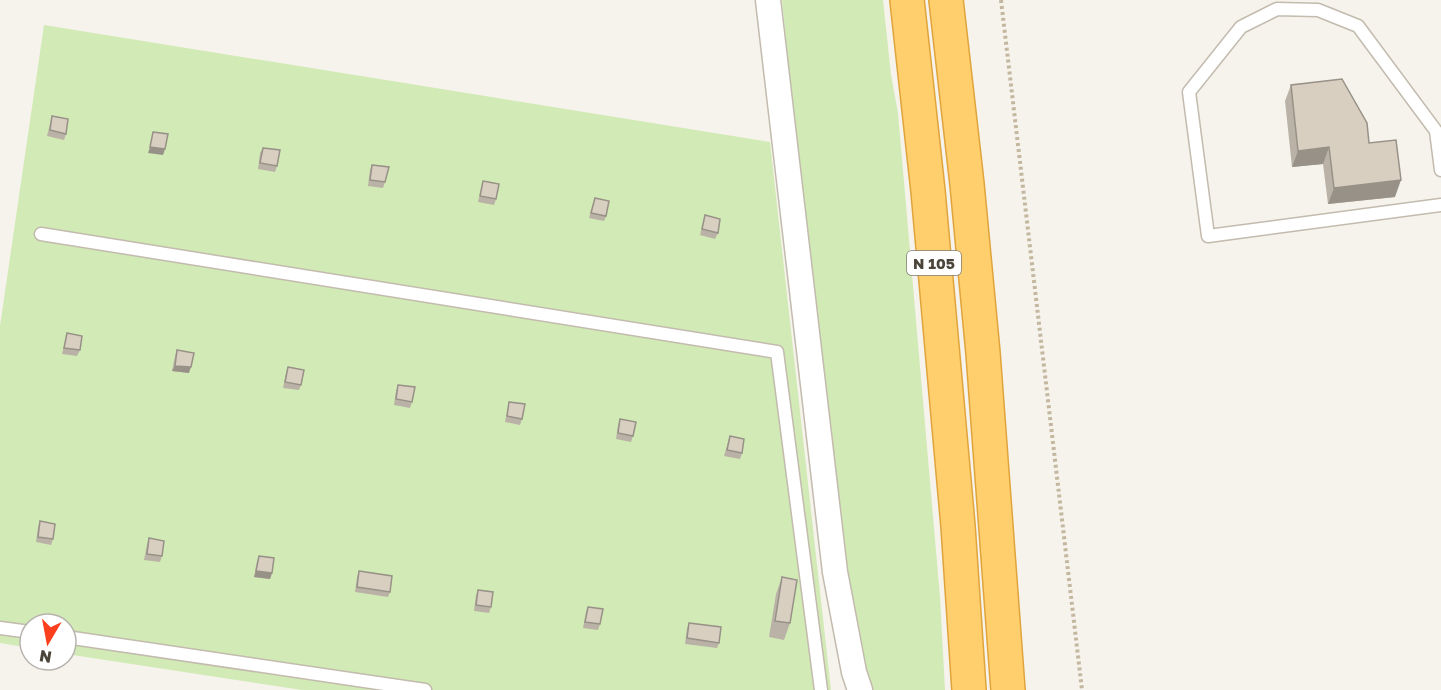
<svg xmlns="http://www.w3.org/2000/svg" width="1441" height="690" font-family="'Golos Text',sans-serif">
  <rect width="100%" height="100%" fill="#f6f3ec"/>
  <!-- green -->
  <path fill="#d2eab5" d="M782 0H883L891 75 898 113 940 597 945 690H872L855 625 834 483 811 290Z
    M44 25 770 142 831 690H302L66 654V624H30V648L0 643V326Z"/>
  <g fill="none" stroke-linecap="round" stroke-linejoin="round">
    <!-- lane casing -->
    <g stroke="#c2bbae" stroke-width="15">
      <path id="lane" d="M1441 170 1436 131 1358 26 1318 10 1277 9 1241 27 1189 92 1208 236 1441 205
        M41 234 777 352 821 690
        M0 628 30 632
        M66 637 425 690"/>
    </g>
    <!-- street casing -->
    <g stroke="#c2bbae" stroke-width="27">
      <path id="street" d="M768 0 835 572 854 672 860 690"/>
    </g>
    <!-- highway casing -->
    <g stroke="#e0a43c" stroke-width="36">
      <path id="highway" d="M907 0 928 191 958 526 969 690
        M946 0 967 184 983 353 1008 690"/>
    </g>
    <!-- path -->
    <path stroke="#c4b79f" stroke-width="4" stroke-dasharray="3 3" stroke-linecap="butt" d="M1001 0 1082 690"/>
    <!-- lane -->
    <use href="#lane" stroke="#fff" stroke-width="12"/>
    <!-- street -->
    <use href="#street" stroke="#fff" stroke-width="24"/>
    <!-- highway -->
    <use href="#highway" stroke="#ffcf6e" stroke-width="33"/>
  </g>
  <!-- wall -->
  <path fill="#bab2a6" d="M1291 85 1369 143 1395 197 1328 204 1323 164 1292 167 1285 101Z
    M52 116 66 134 64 140 47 136Z
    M263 148 277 166 275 172 258 169 260 153Z
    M372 165 385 182 383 188 368 186 370 170Z
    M483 181 496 199 494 205 478 202Z
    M593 204 606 216 604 221 589 218Z
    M705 215 718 233 715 239 700 235Z
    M67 333 80 350 77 356 62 354Z
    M177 350 189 373 172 371 175 356Z
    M288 367 301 385 299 390 283 388 286 373Z
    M398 385 412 402 410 408 394 405 396 391Z
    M509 402 522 419 520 425 505 422Z
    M620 419 633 436 631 442 616 439 618 425Z
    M730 436 742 453 740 459 724 456Z
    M40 521 53 539 51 545 36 542 38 527Z
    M149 538 162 556 160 562 144 560 147 544Z
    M259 556 272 573 270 579 254 577 257 561Z
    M359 571 390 592 388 597 355 592 357 577Z
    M782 577 790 623 784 640 769 637 776 594Z
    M478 590 491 607 489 613 474 611 476 595Z
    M588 607 600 624 598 630 583 628 586 612Z
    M689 623 719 643 717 648 685 644 687 628Z"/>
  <!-- shaded-wall -->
  <path fill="#979187" d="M150 147 165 149 163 155 148 153Z
    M1329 147 1323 164 1292 167 1298 151Z
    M1401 180 1395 197 1328 204 1334 188Z
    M175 366 191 367 189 373 172 371Z
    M256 571 272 573 270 579 254 577Z"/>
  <!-- building -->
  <path fill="#d8cfc1" stroke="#979187" stroke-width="1.5" d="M1342 79 1367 123 1369 143 1396 140 1401 180 1334 188 1329 147 1298 151 1291 85Z
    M52 116 68 119 66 134 50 130Z
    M153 132 168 134 165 149 150 147Z
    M263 148 280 150 277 166 260 163Z
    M372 165 389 167 385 182 370 180Z
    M483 181 499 184 496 199 480 196Z
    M595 198 609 201 606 216 591 213Z
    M705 215 720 219 718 233 702 229Z
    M67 333 82 336 80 350 64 348Z
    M177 350 194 353 191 367 175 366Z
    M288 367 304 370 301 385 285 382Z
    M398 385 415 387 412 402 396 399Z
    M509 402 525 404 522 419 507 416Z
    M620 419 636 422 633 436 618 433Z
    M730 436 744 439 742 453 727 450Z
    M40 521 55 524 53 539 38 537Z
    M149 538 164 541 162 556 147 554Z
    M259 556 274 558 272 573 256 571Z
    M359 571 392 576 390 592 357 587Z
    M782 577 797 580 790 623 775 621Z
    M478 590 493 592 491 607 476 605Z
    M588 607 603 609 600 624 585 622Z
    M689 623 721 627 719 643 687 638Z"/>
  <g text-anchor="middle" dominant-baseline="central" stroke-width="5" stroke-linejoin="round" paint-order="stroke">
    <!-- shield labels -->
    <rect fill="#fff" stroke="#817c74" stroke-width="1.5" x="907" y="251" width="54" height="24" rx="4.5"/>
    <g font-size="15" font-weight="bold" fill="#4b4439">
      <text x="934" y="263">N 105</text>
    </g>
  </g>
  <!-- north arrow -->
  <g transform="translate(48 642) rotate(190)"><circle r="28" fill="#ffffff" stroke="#b7b4b0" stroke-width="1.5"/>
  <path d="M0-4.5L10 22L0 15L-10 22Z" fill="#fc3f1d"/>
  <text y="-9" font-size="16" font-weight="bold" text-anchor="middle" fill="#4b4439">N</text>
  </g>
</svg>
